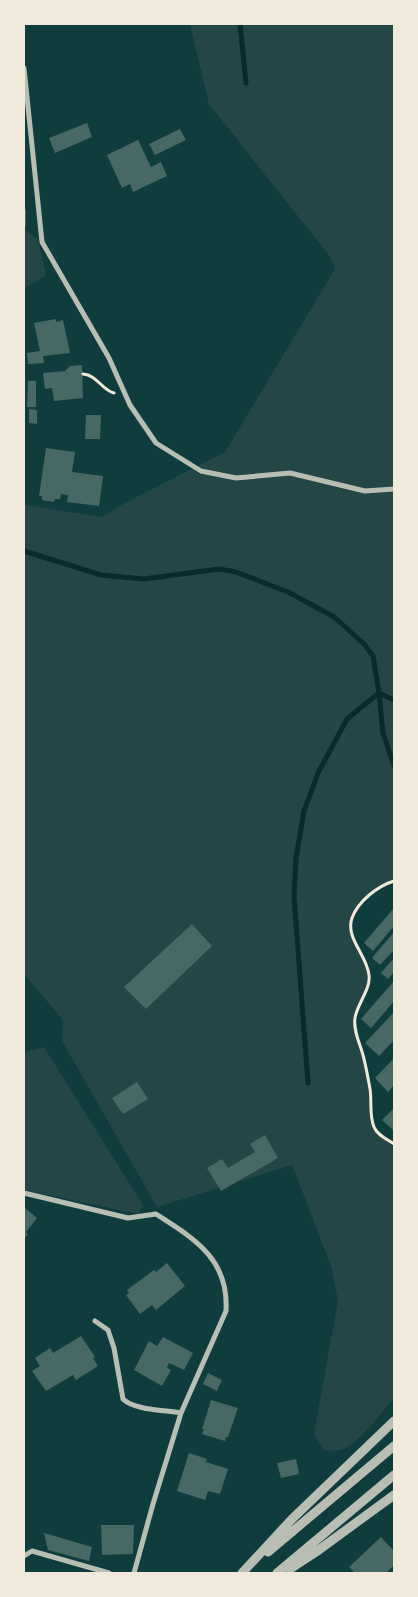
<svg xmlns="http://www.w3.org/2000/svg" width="418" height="1597" font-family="'Source Sans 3',sans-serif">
  <rect width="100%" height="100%" fill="#0f3d3e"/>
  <!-- green -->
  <path fill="#244646" d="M190 24H394V881C369 893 362 899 350 925L370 978 359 1007 355 1027 370 1090 374 1127 379 1134 394 1144V1398C381 1413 362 1440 344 1449 338 1451 330 1451 324 1450L314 1434 338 1301 331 1266 292 1165 157 1207 62 1041 63 1020 24 974V501L25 505 102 517 125 503 225 452 335 269 329 255 209 104Z
    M24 229 38 239 46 275 24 289Z
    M44 1047 143 1205 139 1214 24 1190V1052Z"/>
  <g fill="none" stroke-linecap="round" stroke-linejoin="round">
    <!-- stream -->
    <path stroke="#0a2a2b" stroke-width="5" d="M240 24 246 83
      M24 551 101 575 144 579 219 569 236 572 288 592 334 617 364 644 373 656 379 693 383 733 394 766
      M308 1083 294 896 296 858 304 811 318 773 347 719 379 693 394 700"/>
  </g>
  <!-- building -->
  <path fill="#486865" d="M87 123 92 137 55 153 49 138Z
    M180 129 186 140 155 155 149 144Z
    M138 140 151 167 161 162 167 176 133 192 130 184 122 188 107 155Z
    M26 209V226H24V210Z
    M56 319V322L63 320 70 353 43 356 44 363 28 364 27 353 40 351 34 323Z
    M82 365 83 398 54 401 52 388 45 389 43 373 65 371 70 366Z
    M28 381H36V407H27Z
    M29 409 37 410V424L29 423Z
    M86 415H101L100 439H85Z
    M46 448 75 452 72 472 103 476 99 506 67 502 68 495 61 494 60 499H55L54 502 42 500V496H39Z
    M394 908V926L373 951 364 943Z
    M192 924 212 946 146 1009 124 987Z
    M394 932V950L380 965 372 958Z
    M394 958V972L388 979 381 973Z
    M394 981V1001L371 1028 361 1019Z
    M394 1012V1040L379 1056 365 1043Z
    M394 1058V1085L388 1092 375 1078Z
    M137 1082 148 1099 123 1114 112 1098Z
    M394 1108V1131L382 1120Z
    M265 1135 278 1158 221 1191 207 1168 222 1159 228 1168 255 1152 250 1144Z
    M24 1207 37 1218 26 1232 28 1234 24 1239Z
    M167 1263 185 1286 156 1310 152 1305 140 1314 126 1295 129 1293 127 1290 154 1270 156 1272Z
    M81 1336 95 1357 93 1358 98 1366 76 1380 73 1375 46 1391 32 1371 40 1366 35 1358 50 1348 53 1353Z
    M163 1337 193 1353 184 1370 169 1363 167 1368 171 1370 162 1386 134 1370 149 1341 157 1346Z
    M208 1373 222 1380 217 1391 203 1384Z
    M211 1400 238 1408 228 1437H226L225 1441 202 1434 204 1429H202Z
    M189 1453 207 1459 206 1462 228 1469 220 1494 208 1491 205 1500 177 1491Z
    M296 1459 299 1474 281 1478 277 1463Z
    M101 1525H134L133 1554 102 1555Z
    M44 1533 92 1547 89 1561 48 1550Z
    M381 1537 394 1551V1565L386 1573H355L349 1567Z"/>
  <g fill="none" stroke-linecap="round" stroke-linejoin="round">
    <!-- path -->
    <path stroke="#f1e9da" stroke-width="3" d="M83 374C97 375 102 390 114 393
      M394 881C378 886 358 901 352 918 345 938 367 955 369 975 371 989 357 1004 355 1018 353 1030 360 1044 363 1055 366 1066 368 1078 370 1089 372 1101 369 1115 374 1127 377 1135 387 1139 394 1144"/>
    <!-- minor -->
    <path stroke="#b8beb3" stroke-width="5" d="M24 68 42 242 109 358 130 405 156 443 201 471 236 478 290 473 365 491 394 489
      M24 1193 128 1218 156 1214C195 1239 229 1259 226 1311L181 1413 153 1504 134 1573
      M95 1321 108 1330 114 1348 123 1399C134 1410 164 1410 181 1413
      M24 1556 32 1551 109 1573"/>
    <!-- tertiary -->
    <path stroke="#b8beb3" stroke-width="9" d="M268 1552 394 1446
      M290 1569 316 1552 394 1495
      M242 1573 292 1519 394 1421
      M277 1573 394 1475"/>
  </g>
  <!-- border -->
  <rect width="418" height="1597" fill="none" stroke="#f1e9da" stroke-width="50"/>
</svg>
